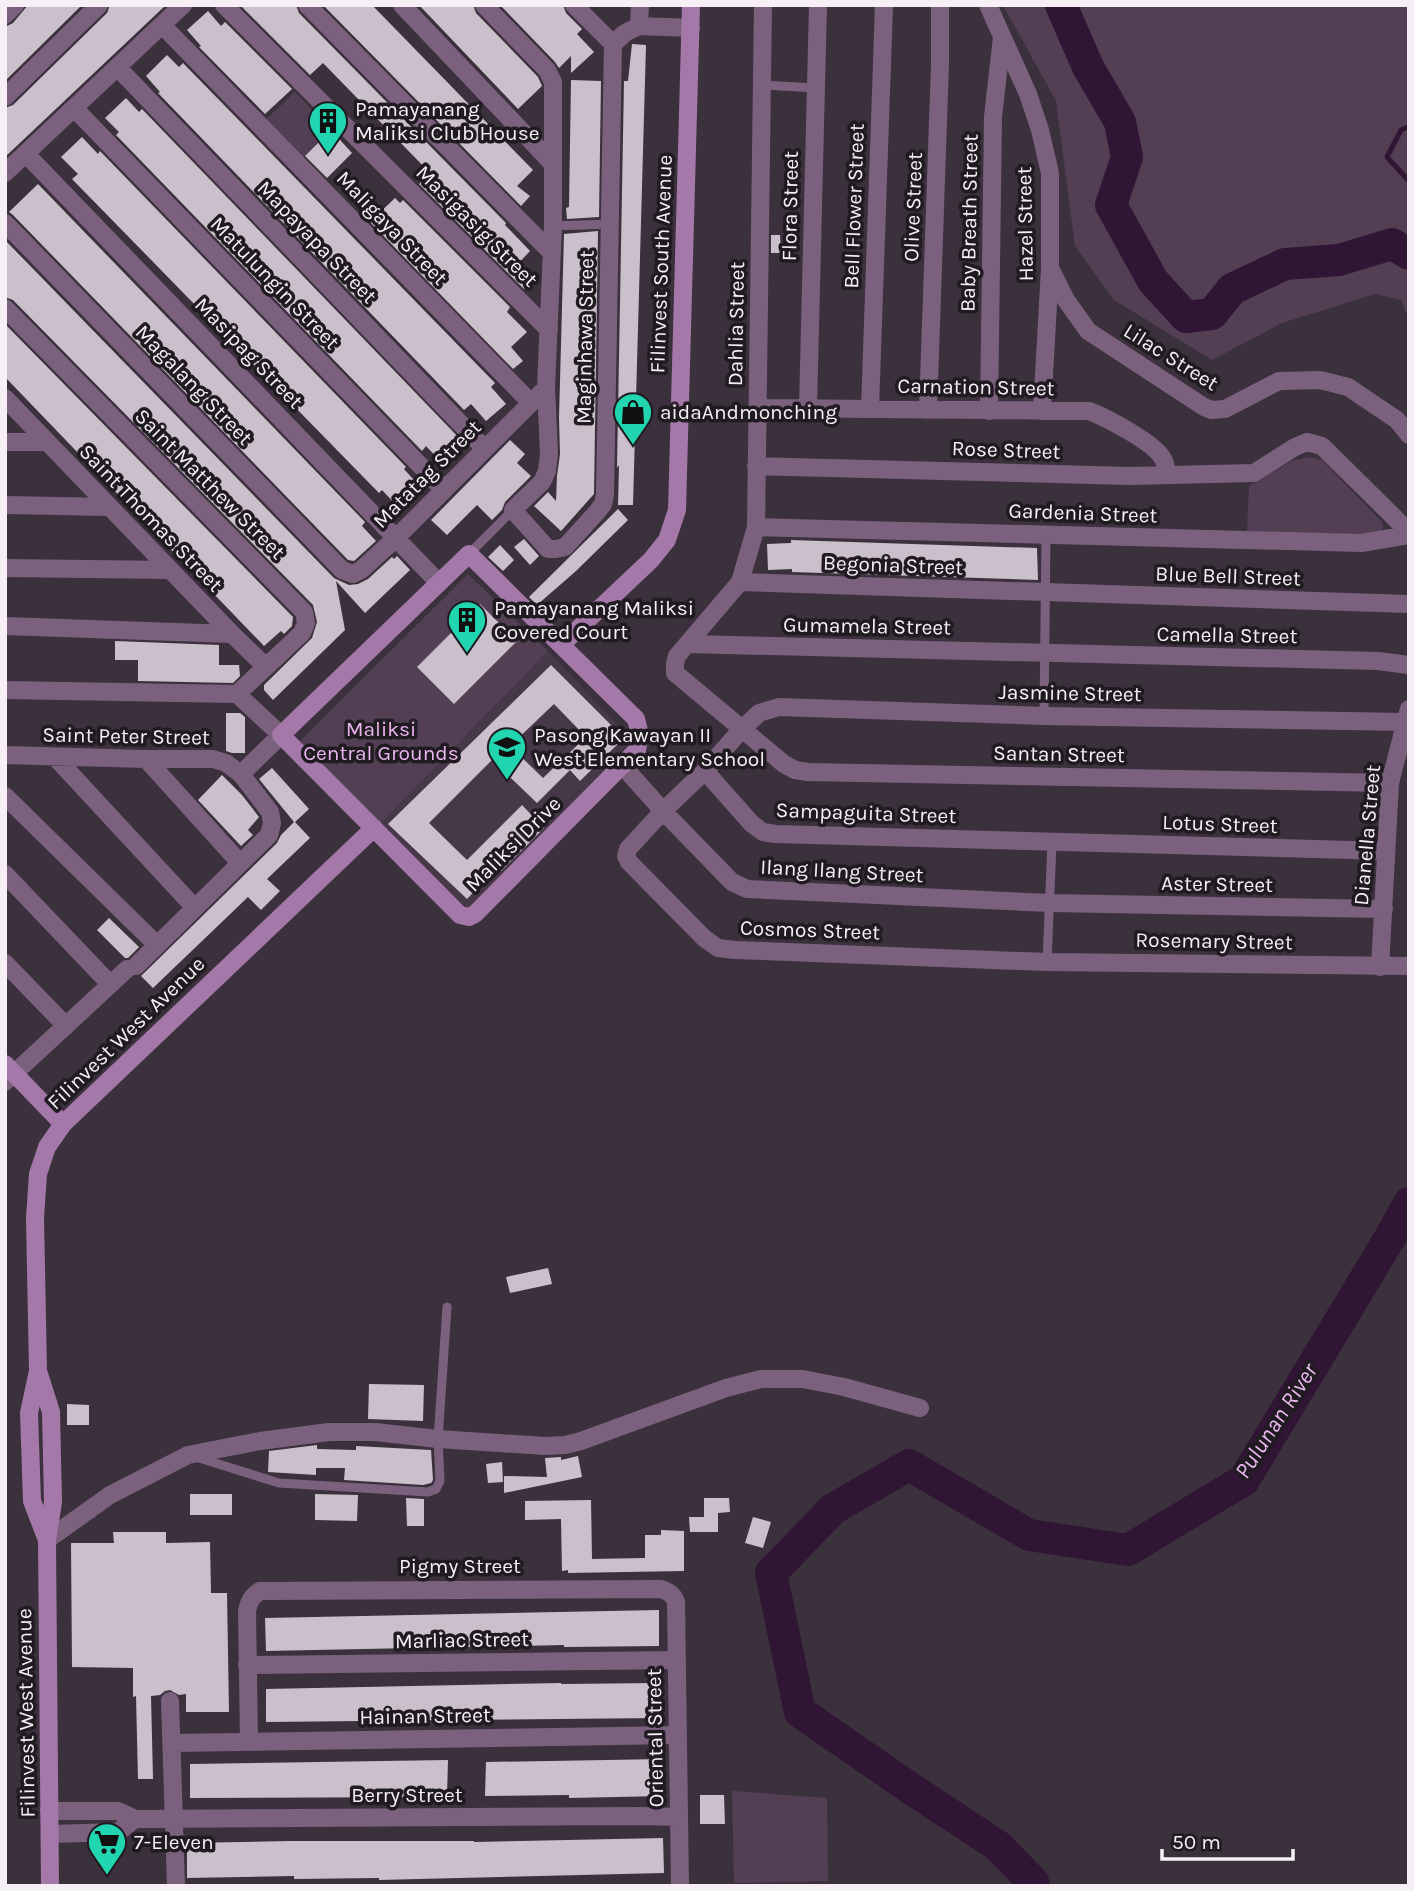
<svg xmlns="http://www.w3.org/2000/svg" width="1414" height="1891" font-family="Karla,sans-serif">
  <rect width="100%" height="100%" fill="#3b313c"/>
  <!-- built -->
  <path fill="#463848" d="M548 651 632 740 469 910 381 823Z"/>
  <!-- green -->
  <path fill="#523f54" d="M1003 5H1409V319L1401 300 1375 294 1282 323 1212 360 1114 300 1075 246 1056 101Z
    M295 92 331 130 299 161 262 123Z
    M1310 457 1322 460 1382 522 1383 528 1379 536 1247 532 1249 486 1294 460Z
    M468 574 548 651 381 823 300 741Z
    M732 1791 827 1798 828 1881 734 1883Z"/>
  <g fill="none" stroke-linecap="round" stroke-linejoin="round">
    <!-- stream -->
    <path stroke="#311534" stroke-width="5" d="M1409 127 1401 130 1387 157 1409 181"/>
    <!-- river -->
    <path stroke="#311534" stroke-width="32" d="M1061 5 1088 67 1120 122 1127 157 1111 205 1153 281 1186 317 1212 314 1232 289 1285 264 1339 260 1392 244 1409 254
      M1034 1886 1033 1882 998 1846 907 1786 800 1712 771 1573 833 1509 909 1465 1029 1535 1128 1550 1244 1480 1391 1236 1409 1203"/>
  </g>
  <!-- building -->
  <path fill="#cbbfcc" fill-rule="evenodd" d="M28 5H82L5 81V27L13 23Z
    M110 5H166L5 157V108L13 105 107 13Z
    M243 5H296L299 13 506 223 505 225 530 251 515 267 529 282 524 289 419 184 430 173 323 63 310 75 242 7Z
    M323 5H372L533 170 517 186 530 196 521 206Z
    M419 5H473L476 13 538 77 542 86 518 109Z
    M500 5H563L566 13 582 29 577 34 594 52 571 73V56L559 68 555 62Z
    M208 11 221 26 225 22 292 89 265 114 199 47 201 46 187 30Z
    M632 44 646 45 633 505H618L619 465 617 468 624 81H628Z
    M167 55 179 67 183 63 495 383 491 387 506 404 486 421 471 404 464 410 158 93 160 92 146 76Z
    M571 80 601 81 599 217 567 219 566 208 569 207Z
    M126 98 139 112 142 109 463 442 442 463 426 446 422 451 116 135 119 132 105 118Z
    M331 130 352 153 327 178 305 156Z
    M82 137 98 154 100 151 406 467 404 469 421 488 398 507 382 490 379 493 72 179 78 174 61 157Z
    M38 184 365 522 362 526 376 541 354 561 348 560 13 215 9 212Z
    M395 198 400 203 403 200 510 307 507 312 527 332 511 347 523 361 513 369 370 222Z
    M598 231 594 494 561 531 534 506 548 492 556 501 557 476 560 454 559 418 564 234Z
    M771 235H780L781 253H771Z
    M5 240 334 578 349 585 358 584 368 579 392 557 394 559 397 556 410 570 365 613 336 581 345 630 273 700 264 690V685L312 638 317 622 313 605 13 300 5 297Z
    M5 324 293 617 292 626 284 634 281 631 264 646 5 377Z
    M510 440 525 454 517 463 531 476 505 502 502 510 492 520 477 505 447 535 431 520Z
    M618 509 628 520 576 571 537 605 529 597Z
    M524 539 539 556 530 565 514 547Z
    M791 540 1037 548 1038 580 792 572V569L768 570 767 544 791 543Z
    M500 545 514 560 503 571 488 557Z
    M480 604 517 641 454 704 417 667Z
    M115 641 219 645V665H239L240 676 233 683 138 681V660H115Z
    M551 665 624 738 580 781 570 770 537 803 492 760 429 823 467 860 522 805 544 828 501 871 497 868 467 899 388 824ZM554 704 586 737 543 778 510 746Z
    M226 713H240L245 717V753H232L226 751Z
    M272 768 309 809 295 822 310 838 267 879 280 891 261 910 248 897 153 988 141 976 277 843 281 835 294 822 259 779Z
    M222 775 242 795 259 817 248 830 253 835 241 846 198 800Z
    M109 918 139 947 128 958H125L97 930Z
    M548 1268 552 1284 510 1293 506 1277Z
    M369 1384 424 1385 423 1421 368 1419Z
    M67 1404 89 1405V1425H67Z
    M317 1445V1449L356 1450V1446L431 1450 433 1480 431 1483 423 1485 344 1480 345 1468H316V1475L268 1472 269 1451Z
    M578 1456 582 1477 504 1493V1476L547 1477 545 1458 561 1457V1460Z
    M502 1462 503 1482 488 1483 486 1464Z
    M190 1494H232V1515H190Z
    M315 1494 358 1495 357 1521 315 1520Z
    M406 1498 424 1499V1526H407Z
    M704 1498H729L730 1512 718 1513V1532H690L689 1517H704Z
    M591 1500 592 1559 645 1558V1535H661V1530L684 1531V1571L568 1573V1570L562 1571 561 1519 525 1520V1501Z
    M753 1517 771 1522 763 1548 745 1543Z
    M113 1532H166V1543L210 1542 211 1593H227L229 1712H186V1694L179 1695 170 1690 165 1691 160 1695 151 1696 153 1779H138L136 1696 133 1697V1668L72 1667 71 1543H114Z
    M659 1610V1646L564 1647V1645L266 1651 265 1618Z
    M561 1683V1684L658 1683 659 1718 266 1722V1689Z
    M663 1759V1796L569 1798V1795L485 1796 486 1762Z
    M448 1760 447 1797 190 1798V1764Z
    M700 1795H724L725 1824H700Z
    M663 1838 664 1873 379 1880V1878L294 1879V1876L187 1878V1843L290 1841H474V1842Z"/>
  <g fill="none" stroke-linecap="round" stroke-linejoin="round">
    <!-- lane -->
    <path stroke="#7c617f" stroke-width="9" d="M763 85 816 88
      M553 226 611 224
      M469 554 513 510
      M1044 716 1046 535
      M1047 962 1052 842
      M196 1457 279 1483 428 1492 436 1489 440 1481 438 1439 447 1307"/>
    <!-- street -->
    <path stroke="#7c617f" stroke-width="18" d="M224 5 549 330
      M307 5 552 253
      M402 5 552 163
      M484 5 547 70 553 82V226L546 388 549 454 547 471 542 482 513 510 548 549H556L565 547 597 512 603 504 605 495 613 44
      M574 5 613 44
      M763 5 756 527 740 582 677 656 675 664V673L784 764 795 770 808 772 1390 783
      M988 5 1028 94 1040 130 1050 173V268L1042 411
      M5 15 15 5
      M162 25 531 403
      M639 26 640 5
      M613 44 625 33 639 26 691 28
      M117 67 485 449
      M5 97 99 5
      M74 108 444 490
      M26 154 439 583
      M5 173 183 5
      M5 223 342 570 353 574 361 570 396 538 546 388
      M1050 268 1066 300 1088 331 1204 407 1212 410 1225 409 1279 381 1320 380 1348 387 1397 420 1409 435
      M5 308 304 612 306 623 302 633 237 694
      M5 398 232 634 266 667
      M757 408 1089 411C1107 418 1155 443 1163 459 1166 464 1166 470 1168 475
      M808 408 818 5
      M870 409 884 5
      M928 410 940 64V5
      M989 411 993 117 1002 37
      M5 442H46
      M756 466 1130 476 1254 473 1295 447 1307 442 1322 446 1409 532
      M5 505 109 507
      M756 527 1361 543 1409 535
      M5 568 170 570
      M740 582 1409 604
      M5 626 232 634
      M688 644 1378 661 1409 665
      M5 690 237 694
      M237 694 281 735 241 774
      M1405 722 1044 716 779 707 759 713 741 730 705 771 663 811 628 849 626 856 629 862 704 938 718 948 735 950 1047 962 1409 966
      M5 755 146 759H213L226 763 241 774 270 812 272 823 269 835 136 966
      M55 757 195 908
      M146 759 240 863
      M622 765 663 811 732 882 747 889 1050 903 1384 909
      M705 771 752 824 763 832 775 834 1386 851
      M5 796 157 945
      M5 874 110 984
      M5 963 66 1026
      M1380 967 1390 783 1409 709
      M5 1082 127 969
      M47 1540 110 1495 188 1455 260 1441 329 1432H375L438 1439 546 1446 565 1445 581 1441 726 1388 761 1379H803L844 1387 920 1408
      M247 1665 677 1660
      M170 1701 176 1886
      M249 1741 247 1611C249 1601 252 1596 260 1591L661 1589C669 1592 673 1594 676 1602L680 1886
      M172 1743 678 1735
      M49 1811H118L135 1819 639 1816 679 1817
      M50 1834 118 1832 135 1819"/>
    <!-- secondary -->
    <path stroke="#a478a8" stroke-width="18" d="M469 554 636 719 640 735 637 750 475 914 469 917 460 915 281 735Z
      M561 645 651 560 667 540 677 510 691 5
      M5 1064 63 1124
      M39 1374 51 1412 53 1502 47 1540 50 1886
      M47 1540 32 1501 29 1413 38 1371 35 1218 38 1174 47 1147 63 1124 374 828"/>
  </g>
  <!-- icons -->
  <defs>
    <g id="building-pin" transform="scale(2.0125)"><path d="M0 17L-7.5 6A9.5 9.5 0 1 1 7.5 6Z" fill="#21d5b0" stroke="#1f1b20"/><path d="M-4-6H4V6H1V3H-1V6H-4ZM-2.5-4.3h1.7v1.8h-1.7ZM.8-4.3h1.7v1.8H.8ZM-2.5-1h1.7V.8h-1.7ZM.8-1h1.7V.8H.8Z" fill="#111"/></g>
    <g id="shop-pin" transform="scale(2.0125)"><path d="M0 17L-7.5 6A9.5 9.5 0 1 1 7.5 6Z" fill="#21d5b0" stroke="#1f1b20"/><path d="M-5-2.5h2.3a2.7 3.5 0 0 1 5.4 0H5L5.5 6h-11ZM-1.5-2.5h3a1.5 2.3 0 0 0-3 0Z" fill="#111"/></g>
    <g id="school-pin" transform="scale(2.0125)"><path d="M0 17L-7.5 6A9.5 9.5 0 1 1 7.5 6Z" fill="#21d5b0" stroke="#1f1b20"/><path d="M0-5L7-2L0 1L-7-2ZM-4 1L0 2.5L4 1V4Q0 6-4 4Z" fill="#111"/></g>
    <g id="supermarket-pin" transform="scale(2.0125)"><path d="M0 17L-7.5 6A9.5 9.5 0 1 1 7.5 6Z" fill="#21d5b0" stroke="#1f1b20"/><path d="M-6-5.5h2.5l.6 2H6L4.5 2H-2.5L-4.4-4H-6ZM-1.5 3.2a1.3 1.3 0 1 0 .1 0ZM3 3.2a1.3 1.3 0 1 0 .1 0Z" fill="#111"/></g>
  </defs>
  <g fill-rule="evenodd">
    <use href="#building-pin" x="328" y="121"/>
    <use href="#shop-pin" x="633" y="412"/>
    <use href="#building-pin" x="467" y="620"/>
    <use href="#school-pin" x="507" y="747"/>
    <use href="#supermarket-pin" x="107" y="1842"/>
  </g>
  <g text-anchor="middle" dominant-baseline="central" stroke-width="7" stroke-linejoin="round" paint-order="stroke">
    <!-- poi labels -->
    <g font-size="21" fill="#f6eff6" stroke="#1f1b20" text-anchor="start">
      <text x="355" y="109">Pamayanang<tspan x="355" dy="24">Maliksi Club House</tspan></text>
      <text x="660" y="412">aidaAndmonching</text>
      <text x="494" y="608">Pamayanang Maliksi<tspan x="494" dy="24">Covered Court</tspan></text>
      <text x="534" y="735">Pasong Kawayan II<tspan x="534" dy="24">West Elementary School</tspan></text>
      <text x="134" y="1842">7-Eleven</text>
    </g>
    <!-- street labels -->
    <g font-size="21" fill="#f6eff6" stroke="#1f1b20">
      <text transform="translate(790 206) rotate(-89)">Flora Street</text>
      <text transform="translate(854 206) rotate(-88)">Bell Flower Street</text>
      <text transform="translate(913 207) rotate(-88)">Olive Street</text>
      <text transform="translate(969 223) rotate(-89)">Baby Breath Street</text>
      <text transform="translate(1025 224) rotate(-91)">Hazel Street</text>
      <text transform="translate(477 226) rotate(45)">Masigasig Street</text>
      <text transform="translate(392 228) rotate(46)">Maligaya Street</text>
      <text transform="translate(317 242) rotate(46)">Mapayapa Street</text>
      <text transform="translate(661 264) rotate(-88)">Filinvest South Avenue</text>
      <text transform="translate(275 283) rotate(46)">Matulungin Street</text>
      <text transform="translate(736 324) rotate(-89)">Dahlia Street</text>
      <text transform="translate(585 337) rotate(-89)">Maginhawa Street</text>
      <text transform="translate(249 353) rotate(46)">Masipag Street</text>
      <text transform="translate(1171 357) rotate(32)">Lilac Street</text>
      <text transform="translate(194 385) rotate(46)">Magalang Street</text>
      <text transform="translate(976 387) rotate(1)">Carnation Street</text>
      <text transform="translate(1006 450) rotate(2)">Rose Street</text>
      <text transform="translate(427 474) rotate(-45)">Matatag Street</text>
      <text transform="translate(210 484) rotate(45)">Saint Matthew Street</text>
      <text transform="translate(1083 513) rotate(2)">Gardenia Street</text>
      <text transform="translate(151 518) rotate(46)">Saint Thomas Street</text>
      <text transform="translate(893 565) rotate(2)">Begonia Street</text>
      <text transform="translate(1228 576) rotate(2)">Blue Bell Street</text>
      <text transform="translate(867 626) rotate(1)">Gumamela Street</text>
      <text transform="translate(1227 635) rotate(1)">Camella Street</text>
      <text transform="translate(1070 693) rotate(1)">Jasmine Street</text>
      <text transform="translate(126 736) rotate(1)">Saint Peter Street</text>
      <text transform="translate(1059 754) rotate(1)">Santan Street</text>
      <text transform="translate(866 813) rotate(2)">Sampaguita Street</text>
      <text transform="translate(1220 824) rotate(2)">Lotus Street</text>
      <text transform="translate(1367 835) rotate(-85)">Dianella Street</text>
      <text transform="translate(513 844) rotate(-45)">Maliksi Drive</text>
      <text transform="translate(842 871) rotate(3)">Ilang Ilang Street</text>
      <text transform="translate(1217 884) rotate(1)">Aster Street</text>
      <text transform="translate(810 930) rotate(2)">Cosmos Street</text>
      <text transform="translate(1214 941) rotate(1)">Rosemary Street</text>
      <text transform="translate(126 1033) rotate(-44)">Filinvest West Avenue</text>
      <text x="460" y="1566">Pigmy Street</text>
      <text transform="translate(462 1640) rotate(-1)">Marliac Street</text>
      <text transform="translate(26 1713) rotate(-91)">Filinvest West Avenue</text>
      <text transform="translate(425 1716) rotate(-1)">Hainan Street</text>
      <text transform="translate(655 1738) rotate(-91)">Oriental Street</text>
      <text x="407" y="1795">Berry Street</text>
    </g>
    <!-- park labels -->
    <g font-size="21" fill="#ebb6ef" stroke="#1f1b20">
      <text x="381" y="729">Maliksi<tspan x="381" dy="24">Central Grounds</tspan></text>
    </g>
    <!-- water labels -->
    <g font-size="23" font-style="italic" fill="#edb8f1" stroke="#1f1b20">
      <text transform="translate(1276 1421) rotate(-57)">Pulunan River</text>
    </g>
  </g>
  <!-- border -->
  <rect width="1414" height="1891" fill="none" stroke="#f6eff6" stroke-width="14"/>
  <!-- scale -->
  <path d="M1162 1849v10h131v-10" fill="none" stroke="#f6eff6" stroke-width="3.5"/>
  <text x="1172" y="1849" font-size="21" fill="#f6eff6" stroke="#1f1b20" stroke-width="5" paint-order="stroke">50 m</text>
</svg>
